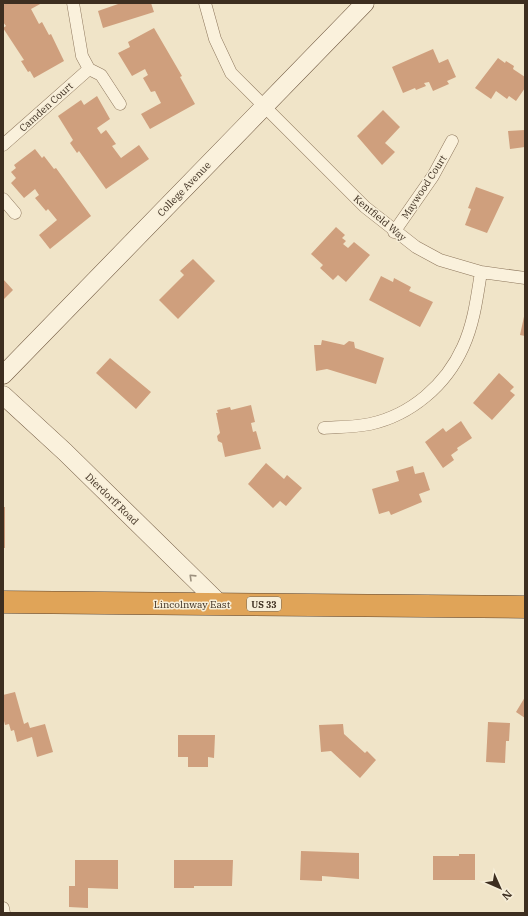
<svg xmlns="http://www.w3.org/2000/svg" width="528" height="916" font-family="'IBM Plex Serif',serif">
  <rect width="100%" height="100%" fill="#f0e4c8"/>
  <!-- building -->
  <path fill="#cf9f7d" d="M6 3H42L31 9 39 24 42 22 49 35 51 34 64 61 34 78 30 71 28 72 21 61 24 60 3 28 6 26 3 22V5Z
    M121 3H151L154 12 103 28 98 11Z
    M154 28 182 76 180 77 195 104 150 129 141 114 161 103 155 91 151 92 143 78 148 75 145 69 132 76 118 53 130 47 128 42Z
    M433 49 439 63 448 59 456 77 447 81 449 84 433 91 429 82 424 83 426 86 416 90 415 88 403 93 392 67Z
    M498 58 505 63 506 61 514 66 513 69 525 77V88L516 101 509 96 507 99 496 91 491 99 475 88Z
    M97 96 110 119 97 128 101 134 106 130 116 144 112 146 121 158 139 145 149 159 106 189 79 151 77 153 70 143 73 140 58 116 81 100 84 105Z
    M383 110 400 127 385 143 395 152 382 165 357 136Z
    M525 130V147L510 149 508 131Z
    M35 149 42 158 44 156 54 169 56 168 91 216 50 249 39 235 57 220 48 209 46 211 35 198 39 195 35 189 24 198 11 183 16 178 11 172 16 168 14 165Z
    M476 187 504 197 487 233 465 225 471 209 468 208Z
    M336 227 345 235 342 238 346 241 343 244 348 248 354 242 370 255 346 282 338 275 333 280 320 268 323 265 311 254Z
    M193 259 215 281 178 319 159 300 184 275 180 271Z
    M381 276 393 282 394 278 411 287 409 291 433 302 420 327 369 300Z
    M3 279 13 290 3 300Z
    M525 312V336L520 335Z
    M322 340 344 345 349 341 354 342 355 348 384 358 376 384 327 369 316 371 314 345H321Z
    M110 358 151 392 136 409 96 373Z
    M499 373 514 387 510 391 515 395 492 420 473 403Z
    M251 405 255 422 251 423 253 432 256 431 261 449 225 457 222 443 218 441 217 436 220 433 216 413H218L217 410 230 407 231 410Z
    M461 421 472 438 457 448 458 450 451 455 454 460 443 468 425 442 443 428 446 432Z
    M266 463 284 479 287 475 302 488 286 506 280 501 273 508 248 484Z
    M413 466 415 474 424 472 430 490 419 494 422 502 391 515 389 511 379 514 372 489 399 481 396 471Z
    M3 507H5V548H3Z
    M15 692 24 724 28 722 30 728 45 724 53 752 37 757 32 737 17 742 14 730 11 731 9 724 5 725 3 717V695Z
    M525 697V718L516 712Z
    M488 722 510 723 509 741H506L505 763 486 762Z
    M343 724 344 734 365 753 367 751 376 760 360 778 331 751 321 752 319 725Z
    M178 735H215L214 758 208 757V767H188V757H178Z
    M301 851 359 853V879L322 876V881L300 880Z
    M459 854H475V880H433V856H459Z
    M75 860H118V889L88 888V908L69 907V886H75Z
    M174 860H233L232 886H194V888H174Z"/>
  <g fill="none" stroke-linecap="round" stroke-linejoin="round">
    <!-- street casing -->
    <g stroke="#8d765c" stroke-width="13">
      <path id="street" d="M73 3 82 56 89 69 101 75 120 104
        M205 3 215 39 231 73 365 207 416 247 440 260 481 272 525 278
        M3 145 89 69
        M3 199 15 213
        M394 232 433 176 452 141
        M324 428C339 427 355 427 370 424 411 415 446 385 463 347 474 323 477 297 481 272
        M3 908 4 913"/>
    </g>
    <!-- secondary casing -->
    <g stroke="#6f573f" stroke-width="19">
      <path id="secondary" d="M3 375 365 3
        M3 395 65 452 220 604"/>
    </g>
    <!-- highway casing -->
    <g stroke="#5b4430" stroke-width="23">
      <path id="highway" d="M3 602 525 607"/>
    </g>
    <!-- street -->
    <use href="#street" stroke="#faf1dc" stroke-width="12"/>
    <!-- secondary -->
    <use href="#secondary" stroke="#faf1dc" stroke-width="18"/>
    <!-- highway -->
    <use href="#highway" stroke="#e0a458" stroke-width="22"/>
  </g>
  <!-- one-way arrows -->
  <defs><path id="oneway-chevron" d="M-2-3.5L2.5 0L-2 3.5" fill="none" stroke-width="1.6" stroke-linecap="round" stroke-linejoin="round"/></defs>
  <use stroke="#9c907e" href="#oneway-chevron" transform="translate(192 577) rotate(-136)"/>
  <g text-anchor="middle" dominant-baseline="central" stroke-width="3" stroke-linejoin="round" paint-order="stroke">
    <!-- shield labels -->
    <rect fill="#f7eed8" stroke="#756857" stroke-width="1" x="247" y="597" width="34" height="14" rx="3"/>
    <g font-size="9" font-weight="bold" fill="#3d2e20">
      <text x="264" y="604">US 33</text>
    </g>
    <!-- street labels -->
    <g font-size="10" fill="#3d2e20" stroke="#f7eed8">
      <text transform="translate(46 107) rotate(-42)">Camden Court</text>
      <text transform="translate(424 187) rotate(-57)">Maywood Court</text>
      <text transform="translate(184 189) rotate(-46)">College Avenue</text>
      <text transform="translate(380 218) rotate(40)">Kentfield Way</text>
      <text transform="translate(112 499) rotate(44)">Dierdorff Road</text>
      <text x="192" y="604">Lincolnway East</text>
    </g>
  </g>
  <!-- border -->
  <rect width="528" height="916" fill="none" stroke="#3d2e20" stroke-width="8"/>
  <!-- north arrow -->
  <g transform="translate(500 888) rotate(135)" stroke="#f7eed8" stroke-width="3" paint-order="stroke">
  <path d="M0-3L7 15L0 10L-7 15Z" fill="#3d2e20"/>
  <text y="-6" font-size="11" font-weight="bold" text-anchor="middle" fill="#3d2e20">N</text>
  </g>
</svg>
